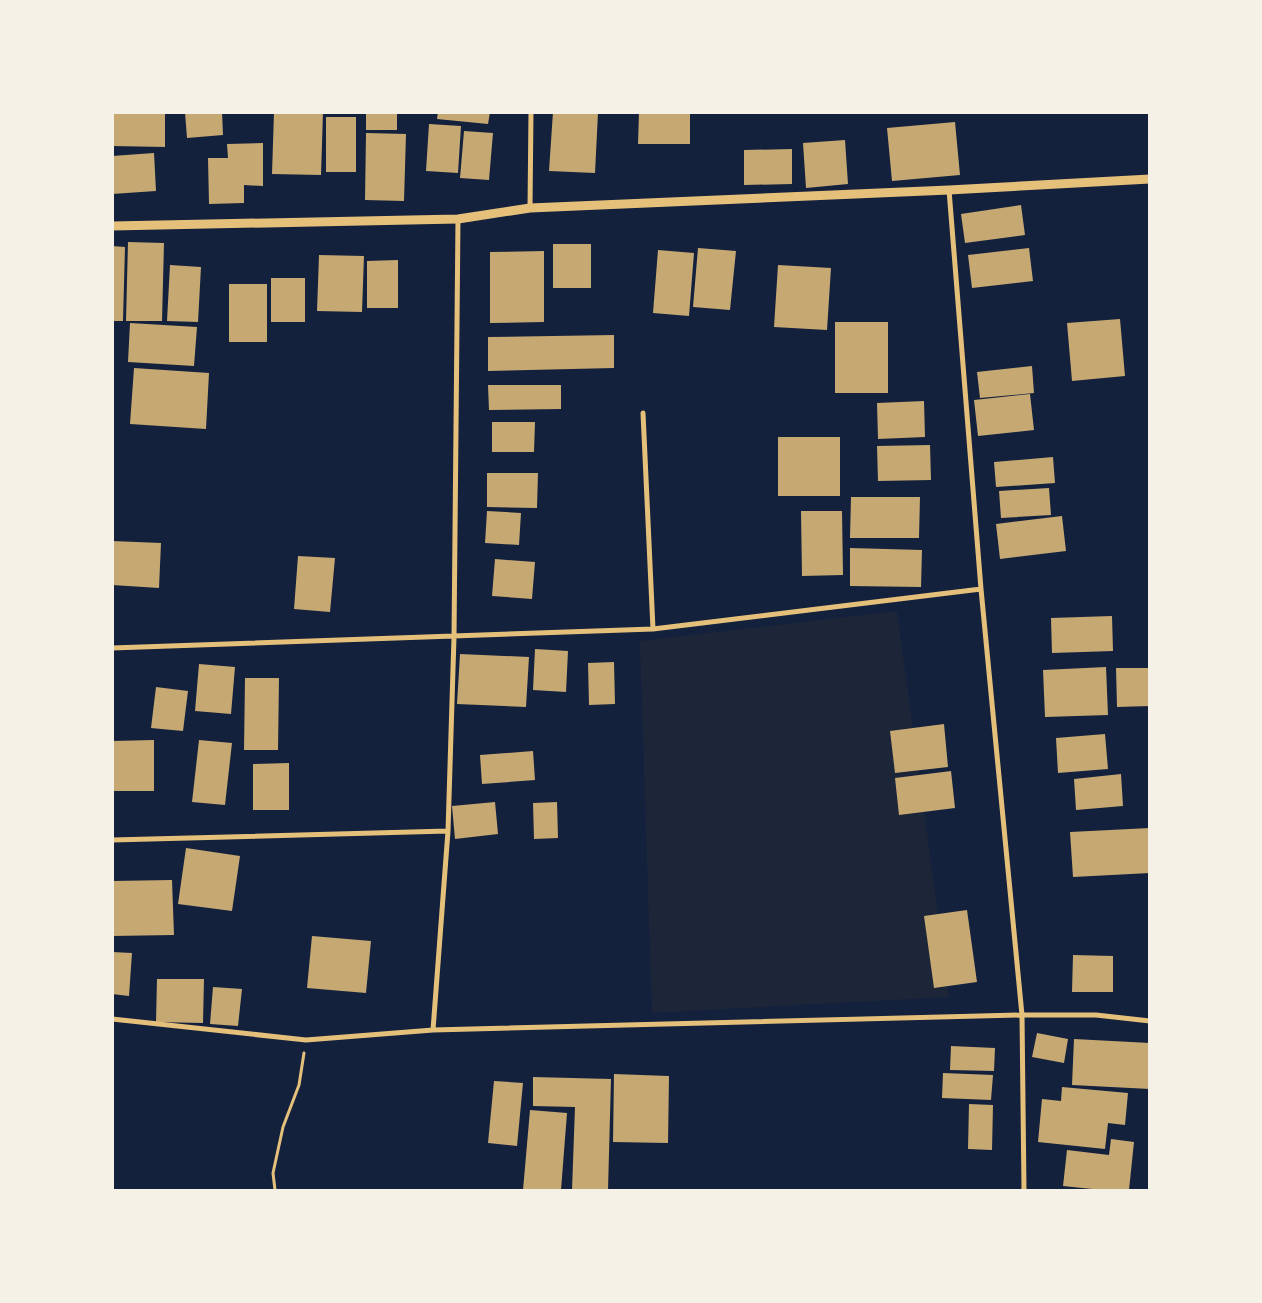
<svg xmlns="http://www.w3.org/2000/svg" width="1262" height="1303" font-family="'IBM Plex Sans',sans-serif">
  <rect width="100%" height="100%" fill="#14213d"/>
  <!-- green -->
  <path fill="#1d2539" d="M897 611 949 997 652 1013 640 641Z"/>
  <!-- building -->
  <path fill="#c6a872" d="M112 112H165V147L112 146Z
    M185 112H222L223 135 187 138Z
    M274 112H323L321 175 272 174Z
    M366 112H397V130H366Z
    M438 112H490L488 124 437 119Z
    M553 112 598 113 595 173 549 171Z
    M639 112H690V144H638Z
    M326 117H356V172H326Z
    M955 122 960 175 892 181 887 128Z
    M429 124 461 126 458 173 426 171Z
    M464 131 493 133 489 180 460 178Z
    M366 133 406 134 404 201 365 200Z
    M845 140 848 184 806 188 803 143Z
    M263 143V186L244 185V203L209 204 208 158H228L227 144Z
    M792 149V184L744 185V150Z
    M154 153 156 191 112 194V156Z
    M1021 205 1025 235 965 243 961 214Z
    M128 242 164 243 162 321H126Z
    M553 244H591V288H553Z
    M112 246 125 247 123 321H112Z
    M698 248 736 251 730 310 693 307Z
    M1029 248 1033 281 972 288 968 255Z
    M658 250 694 253 689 316 653 313Z
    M544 251V322L490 323V252Z
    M319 255 364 256 362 312 317 311Z
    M398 260V308H367V261Z
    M170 265 201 267 198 322 167 321Z
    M778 265 831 268 827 330 774 327Z
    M271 278H305V322H271Z
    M229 284H267V342H229Z
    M1120 319 1125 376 1072 381 1067 323Z
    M835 322H888V393H835Z
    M130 323 197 327 194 366 128 362Z
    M614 335V368L488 371V337Z
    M1032 366 1034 393 980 398 977 372Z
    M134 368 209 373 206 429 130 424Z
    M488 385H561V409L489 410Z
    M1030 394 1034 430 978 436 974 400Z
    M924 401 925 437 878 439 877 403Z
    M492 422H535L534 452H492Z
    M778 437H840V496H778Z
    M930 445 931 480 878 481 877 446Z
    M1053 457 1055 483 996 487 994 462Z
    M487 473H538L537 508 487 507Z
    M1049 488 1051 515 1001 518 999 491Z
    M851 497H920L919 538H850Z
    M487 511 521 513 519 545 485 543Z
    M801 511H842L843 575 802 576Z
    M1062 516 1066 551 1000 559 996 524Z
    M112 541 161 543 159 588 112 585Z
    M850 548 922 550 921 587 850 586Z
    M298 556 335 558 330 612 294 609Z
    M495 559 535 562 532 599 492 596Z
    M1112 616 1113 651 1052 653 1051 618Z
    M535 649 568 651 566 692 533 690Z
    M460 654 529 657 526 707 457 704Z
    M614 662 615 704 589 705 588 663Z
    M199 664 235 667 231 714 195 711Z
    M1106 667 1108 715 1045 717 1043 670Z
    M1116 668H1150V706L1117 707Z
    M245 678H279L278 750H244Z
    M156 687 188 691 183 731 151 728Z
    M944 724 948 767 895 773 890 731Z
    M1105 734 1108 769 1058 773 1056 738Z
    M154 740V791H112V741Z
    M199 740 232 743 225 805 192 802Z
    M533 751 535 780 482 784 480 755Z
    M289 763V810H253V764Z
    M951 771 955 808 899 815 895 778Z
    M1121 774 1123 806 1076 810 1074 779Z
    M495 802 498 834 455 839 452 806Z
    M557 802 558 838 534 839 533 803Z
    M1150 828V873L1073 877 1070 832Z
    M186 848 240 856 232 911 178 904Z
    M172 880 174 935 112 936V881Z
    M967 910 977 982 934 988 924 916Z
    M312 936 371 941 366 993 307 988Z
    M112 952 132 953 129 996 112 994Z
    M1073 955 1113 956V992H1072Z
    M157 979H204L203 1023 156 1022Z
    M213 987 242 989 238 1026 210 1024Z
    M1037 1033 1068 1039 1064 1063 1032 1057Z
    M1074 1039 1150 1043V1089L1072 1085Z
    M951 1046 995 1048 994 1071 950 1070Z
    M943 1073 993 1075 991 1100 942 1098Z
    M614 1074 669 1076 668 1143 613 1142Z
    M533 1077 611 1079 608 1190H572L575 1107 533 1106Z
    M494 1081 523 1083 517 1146 488 1143Z
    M1062 1087 1128 1093 1125 1125 1108 1123 1105 1149 1038 1142 1042 1099 1061 1101Z
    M969 1104 993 1105 992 1150 968 1149Z
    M530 1110 567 1113 561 1190H523Z
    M1111 1139 1134 1142 1129 1190H1102L1063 1186 1067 1150 1109 1155Z"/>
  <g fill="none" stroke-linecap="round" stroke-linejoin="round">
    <!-- path -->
    <path stroke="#e5c07b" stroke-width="3" d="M275 1190 273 1173 283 1127 299 1085 304 1053"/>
    <!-- minor -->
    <path stroke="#e5c07b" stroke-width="5" d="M949 190 981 589 1022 1015 1024 1190
      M530 208 531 112
      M643 413 653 629
      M112 648 653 629 981 589
      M112 840 448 831
      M112 1019 306 1040 433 1030 1022 1015H1096L1150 1021
      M433 1030 448 831 454 637 458 219"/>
    <!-- tertiary -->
    <path stroke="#e5c07b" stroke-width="9" d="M112 226 458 219 530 208 949 190 1150 179"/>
  </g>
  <!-- border -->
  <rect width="1262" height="1303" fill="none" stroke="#f6f1e7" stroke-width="228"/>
</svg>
